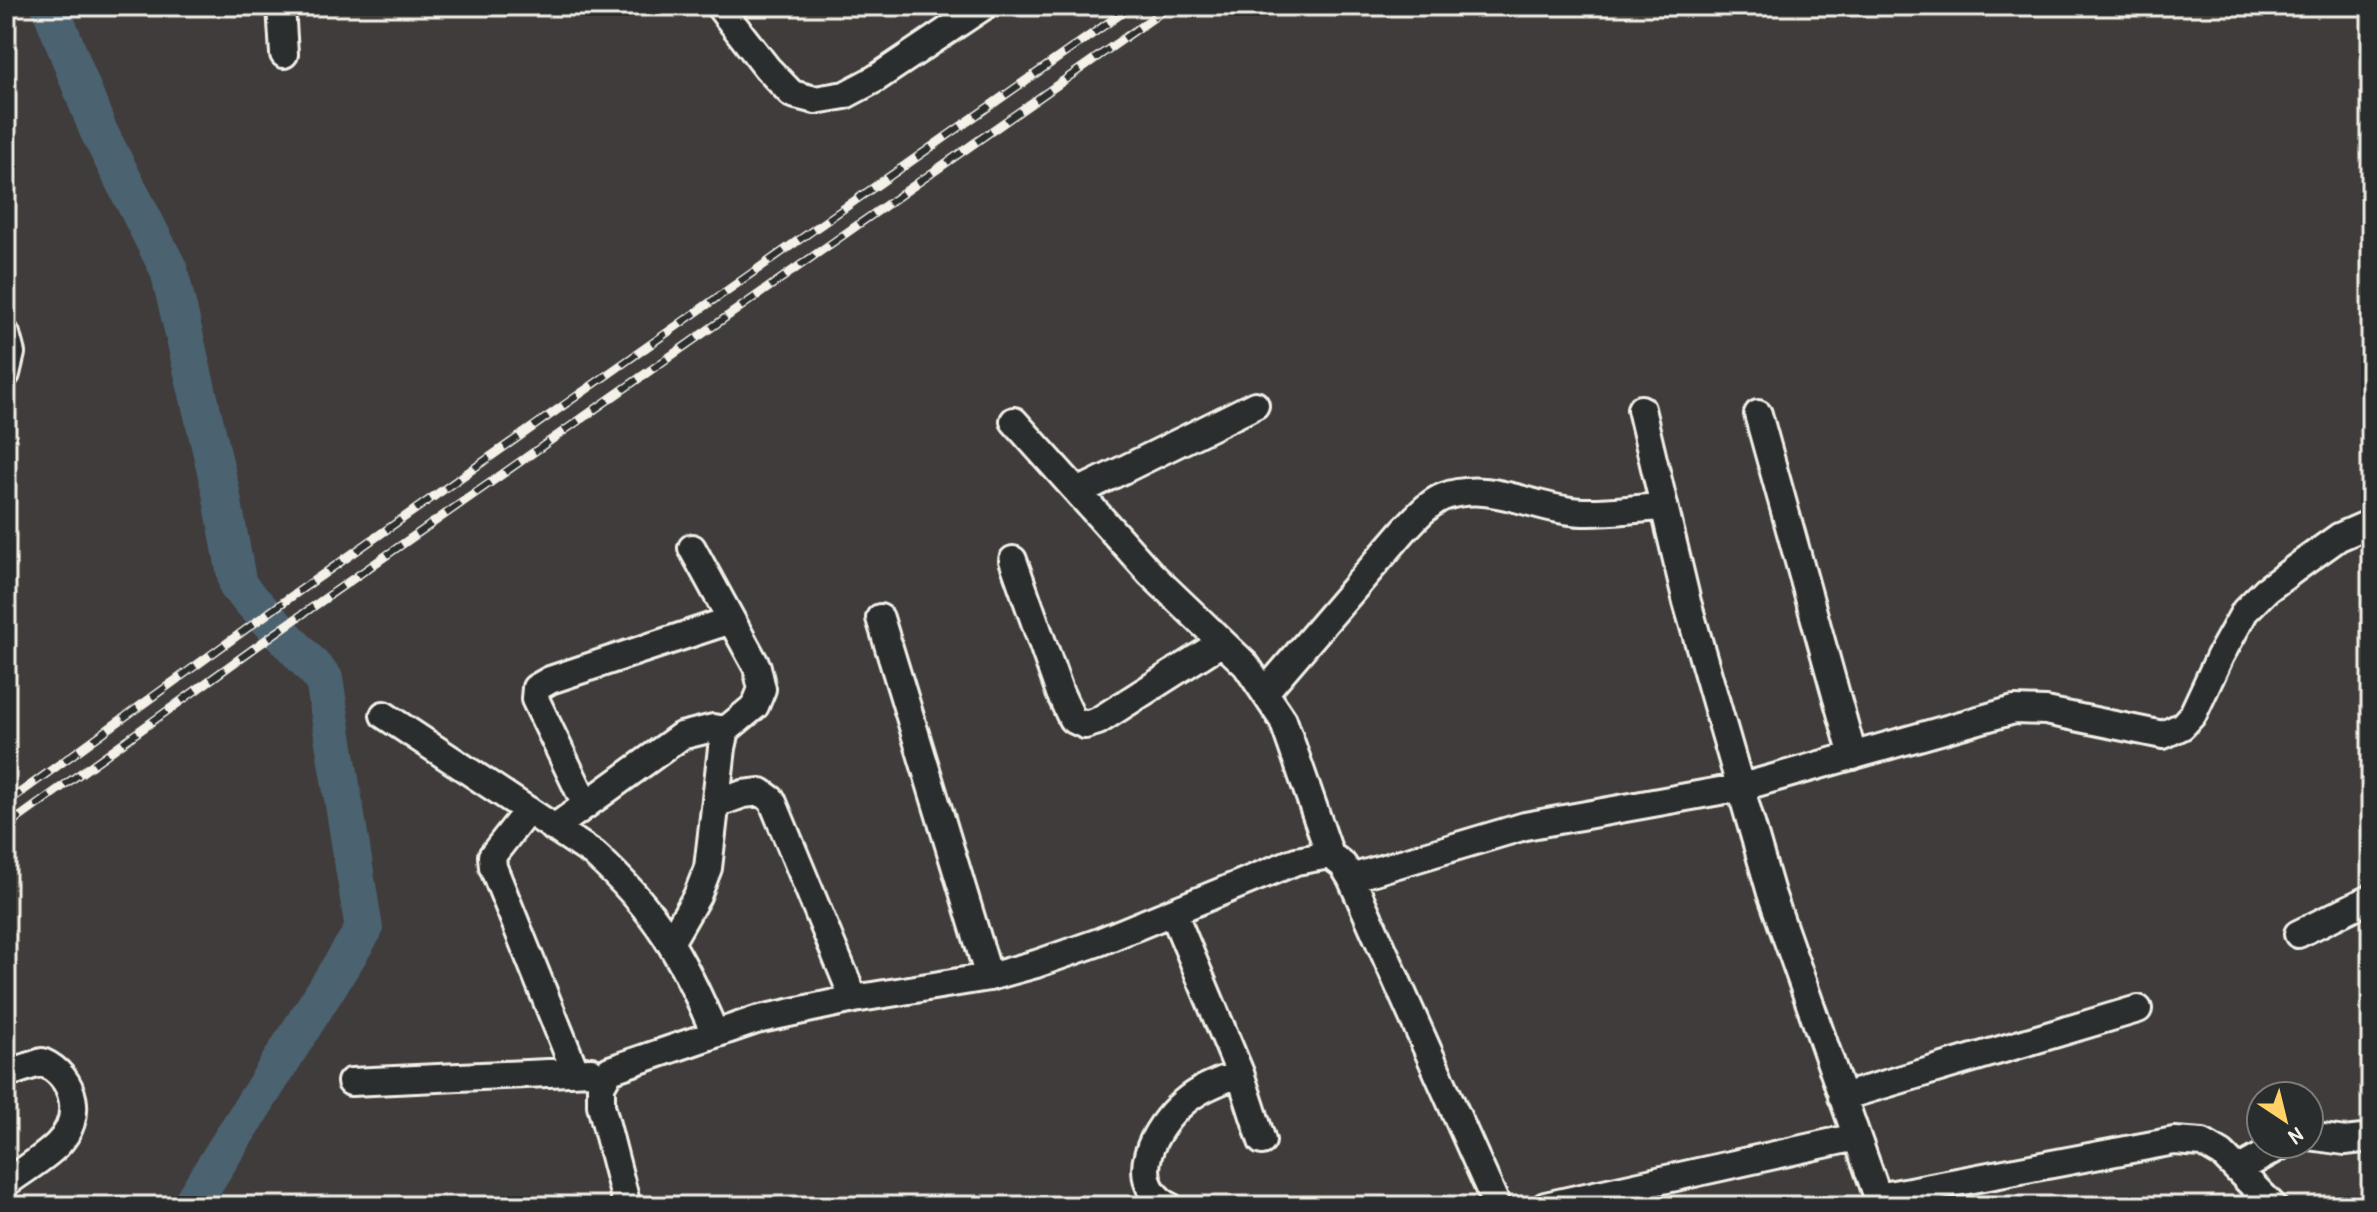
<svg xmlns="http://www.w3.org/2000/svg" width="2377" height="1212" font-family="'Patrick Hand',sans-serif">
  <rect width="100%" height="100%" fill="#403c3c"/>
  <filter id="ink" filterUnits="userSpaceOnUse"><feTurbulence type="fractalNoise" baseFrequency=".0125" numOctaves="2"/><feDisplacementMap in="SourceGraphic" scale="16" xChannelSelector="R" yChannelSelector="G"/><feConvolveMatrix kernelMatrix="1 2 1 2 8 2 1 2 1" color-interpolation-filters="sRGB"/></filter>
  <g filter="url(#ink)">
    <g fill="none" stroke-linecap="round" stroke-linejoin="round">
      <!-- river -->
      <path stroke="#4b626f" stroke-width="38" d="M50 6 98 130 169 270 221 492 238 586 324 679 364 929 190 1206"/>
      <!-- minor casing -->
      <g stroke="#f4f1e8" stroke-width="32">
        <path id="minor" d="M281 6 284 54
          M719 6 767 68 792 94 815 100 845 95 875 79 984 6
          M6 334 11 353 6 374
          M1641 409 1687 602 1771 893 1881 1206
          M1758 414 1853 756
          M1014 421 1151 574 1246 665 1283 720 1330 855
          M1078 492 1255 405
          M1013 560 1060 693 1072 719 1085 725 1098 721 1222 642
          M880 618 989 977
          M1265 692 1405 529C1416 518 1428 503 1443 497 1490 479 1537 511 1583 512 1610 513 1638 508 1664 507
          M384 715 594 854C658 912 682 956 715 1034
          M716 804 743 794 761 792 772 800 854 999
          M586 805 535 699 536 688 550 680 731 620
          M528 810 492 856 493 867 575 1071
          M554 828 681 736 713 728 726 730
          M1351 878 1525 826 1742 787 2014 710 2046 711 2163 735 2182 726 2193 714 2220 656 2245 611 2266 590 2304 562 2339 537 2371 523
          M1173 912 1240 1073 1262 1141
          M2298 934 2371 898
          M671 941 697 896 708 868 722 748 726 730 755 706 762 689 757 667 692 548
          M6 1074 42 1062C76 1077 84 1118 57 1145 43 1159 22 1171 6 1183
          M351 1082 591 1071
          M1842 1097 2138 1009
          M2309 1136 2345 1141 2371 1138
          M2238 1170 2284 1144
          M1878 1197 2174 1141 2203 1143 2222 1154 2273 1206
          M627 1206 601 1105V1086L610 1070 756 1020 854 999 989 977 1036 964 1099 942 1296 861 1330 855 1343 865 1351 878 1497 1206
          M1169 1206C1124 1181 1154 1127 1184 1102 1200 1088 1221 1081 1240 1073
          M1545 1206 1856 1137"/>
      </g>
      <!-- minor -->
      <use href="#minor" stroke="#2a2d2e" stroke-width="26"/>
      <!-- rail casing -->
      <g stroke="#f4f1e8" stroke-width="9">
        <path id="rail" d="M6 803 285 601 1132 6
          M6 827 260 644 1170 6"/>
      </g>
      <!-- rail -->
      <use href="#rail" stroke="#2a2d2e" stroke-width="6" stroke-dasharray="18" stroke-linecap="butt"/>
    </g>
  </g>
  <!-- margin -->
  <rect width="2377" height="1212" fill="none" stroke="#2a2d2e" stroke-width="32"/>
  <rect x="16" y="16" width="2345" height="1180" fill="none" stroke="#f4f1e8" stroke-width="3" filter="url(#ink)"/>
  <!-- north arrow -->
  <g transform="translate(2285 1120) rotate(145)"><circle r="38" fill="#2a2d2e" stroke="#7b7b78" stroke-width="2"/>
  <path d="M0-6L14 30L0 20L-14 30Z" fill="#ffd166"/>
  <text y="-12" font-size="22" font-weight="bold" text-anchor="middle" fill="#f4f1e8">N</text>
  </g>
</svg>
